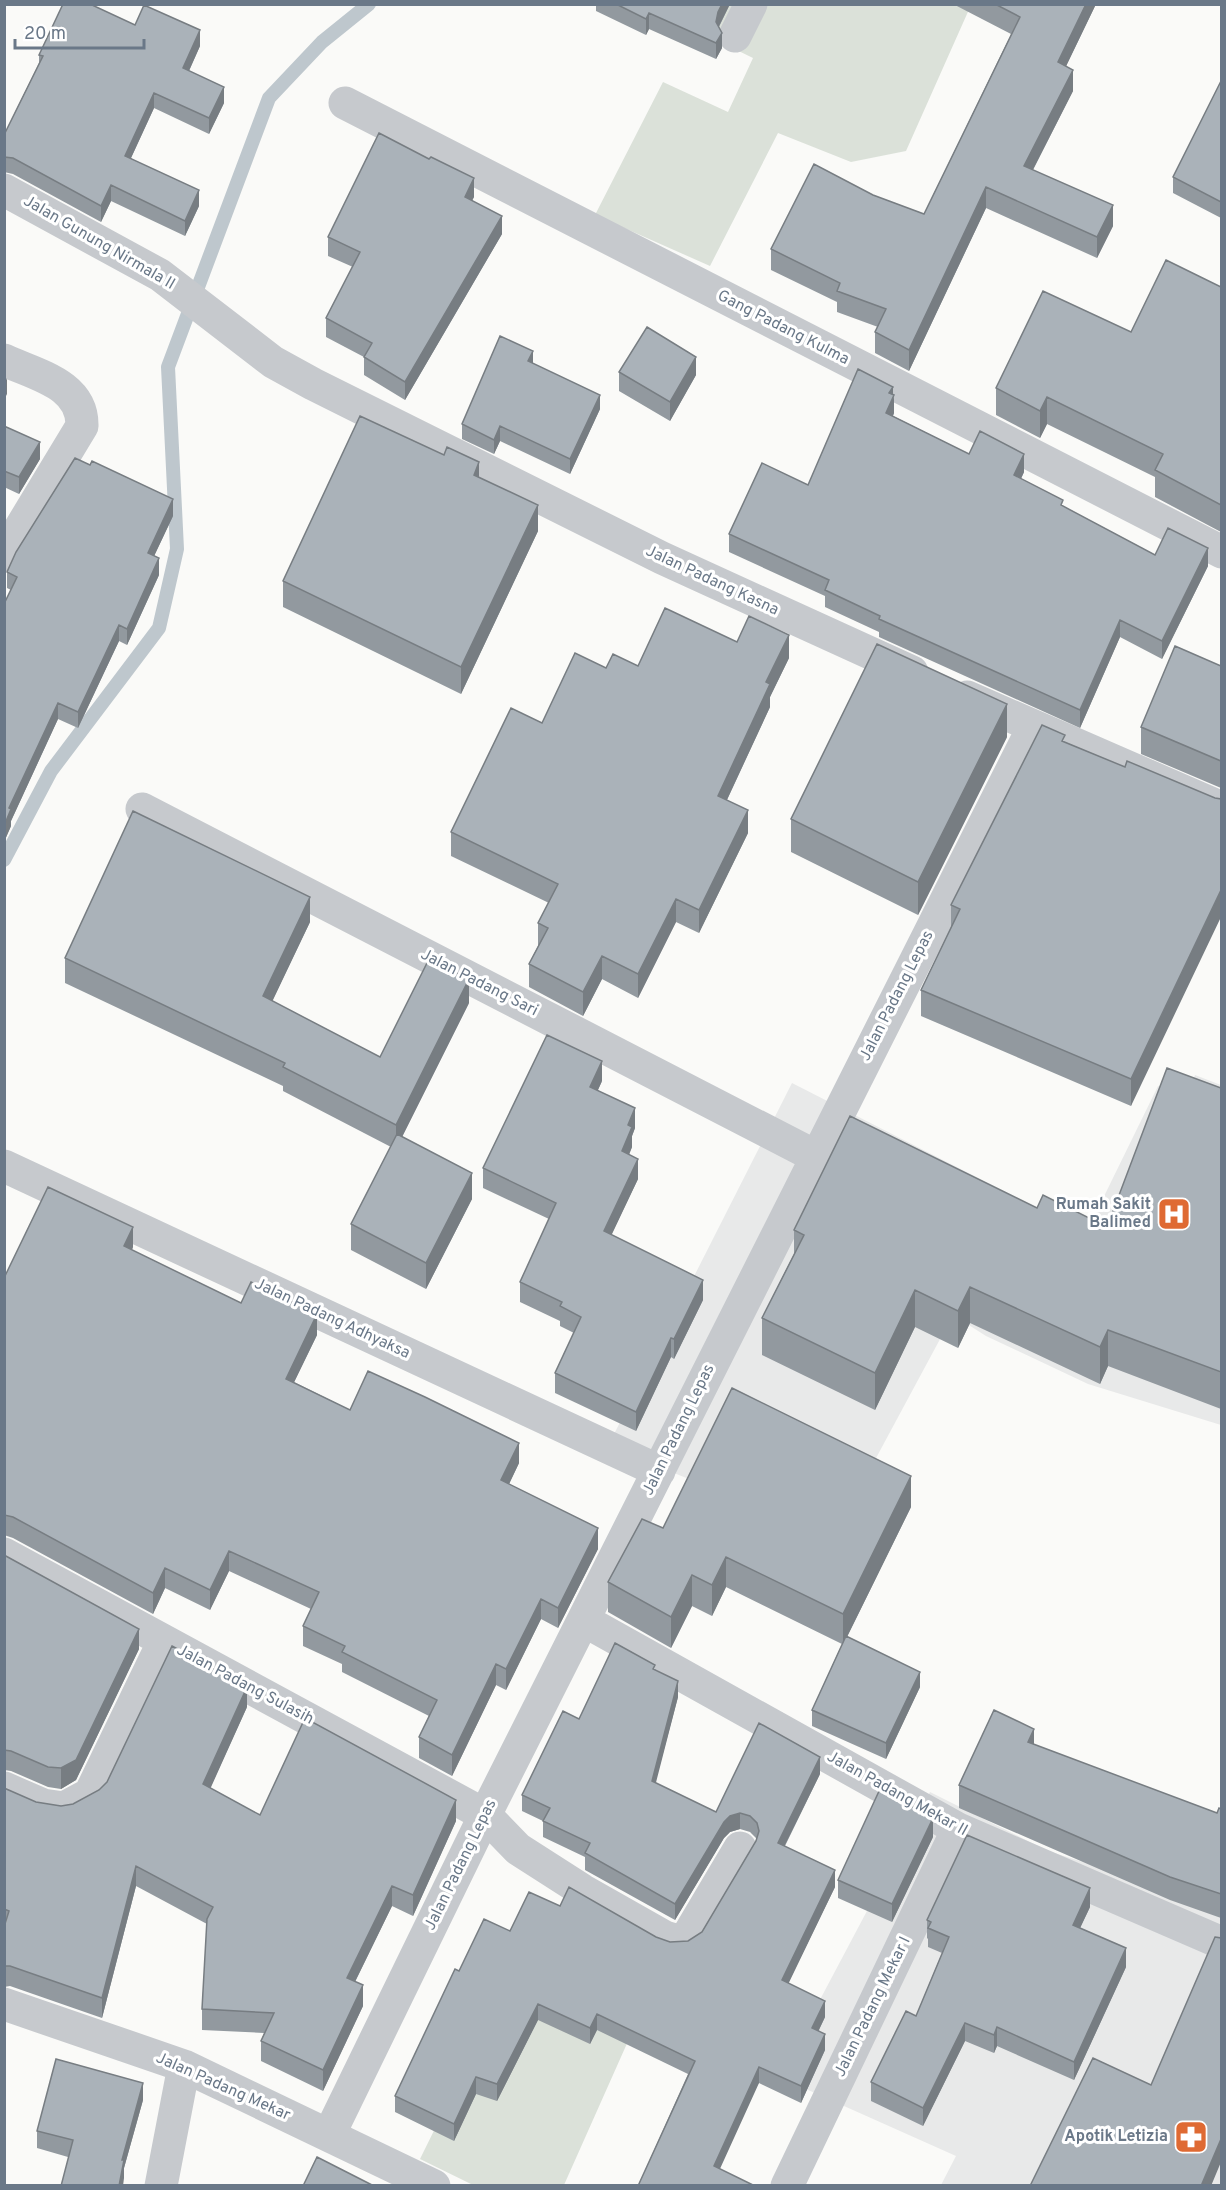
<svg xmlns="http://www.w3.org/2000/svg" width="1226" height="2190" font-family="Overpass,sans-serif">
  <rect width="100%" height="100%" fill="#fafaf8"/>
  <!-- built -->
  <path fill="#e8e9e9" d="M1195 1075 1221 1085V1425L1088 1384 986 1336 953 1315 833 1538 608 1446 792 1083 1047 1213 1088 1229 1158 1086 1188 1096Z
    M930 1792 1048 1851 1221 1905V2185H941L956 2156 779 2077Z"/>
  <!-- green -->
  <path fill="#dbe1d9" d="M683 5H971L906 151 851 162 778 133 710 266 595 215 663 82 728 112 753 58 675 20Z
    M517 1962 637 2021 564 2185H473L420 2159Z"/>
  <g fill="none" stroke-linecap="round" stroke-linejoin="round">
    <!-- stream -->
    <path stroke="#bec7cd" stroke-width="14" d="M4 860 51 771 159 628 177 549 168 367 269 98 322 42 369 4"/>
    <!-- street -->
    <path stroke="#c6c9cd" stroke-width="33" d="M735 36 751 4
      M345 103 1222 552
      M4 190 160 275 273 362 313 384 662 558 912 672
      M4 360C36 375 83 384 82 426L4 555
      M967 697 1222 808
      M142 809 815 1156
      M4 1166 659 1471
      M4 1554 485 1815 518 1849 582 1890 665 1937 675 1940 686 1939 740 1848
      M585 1621 958 1829 1222 1943
      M4 1788 43 1805 64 1808 90 1794 164 1641
      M4 2004 184 2066 434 2186
      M329 2135 485 1815 1033 728
      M161 2186 184 2066
      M787 2186 958 1829"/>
  </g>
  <!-- wall -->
  <path fill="#92999f" d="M596 4H730L719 27 722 48 716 59 649 29 646 35 596 11Z
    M953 4H1096L1066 66 1073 91 1033 170 1113 226 1097 258 986 208 909 371 875 353V332L878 327 837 312V302L771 270V249L873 195 924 214 1011 34Z
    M135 25 200 46 189 71 224 103 209 134 154 108 131 158 199 206 185 236 111 201 101 222 13 174 4 172V135L39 63V55Z
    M1221 81V218L1173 193V177Z
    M474 197 472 200 502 234 405 400 364 375V357L326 337V318L353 267 328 256V237Z
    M1221 287V532L1155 497V477L1047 424 1040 438 996 415V388L1131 332Z
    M533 363 600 409 570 474 500 441 494 454 462 439V424Z
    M619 372 696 375 670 421 619 391Z
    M893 395 894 413 893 416 969 454 1024 472 1021 479 1063 506 1155 555 1208 566 1162 659 1120 637 1080 728 879 637V632L825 607V596L729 552V534L808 485Z
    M4 426 40 459 19 494 4 487Z
    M444 455 479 477 538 531 461 694 283 607V581Z
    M173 516 154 556 159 575 127 645 119 641 78 728 58 719 11 821V826L4 842V604L11 590 7 588V572Z
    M789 658 770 697V707L727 800 748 833 699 933 676 922 638 998 602 979 583 1016 529 987V964L538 946V923L549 903 451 856V832L542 723 606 668Z
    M1221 666V788L1141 754V727Z
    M1007 737 918 915 791 852V819Z
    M1065 742 1125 767 1215 798 1131 1106 921 1016V990L951 927V905Z
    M310 922 272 1001 380 1057 469 1003 402 1137 472 1199 426 1289 351 1250V1224L391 1147 283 1091V1086L65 983V958Z
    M602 1081 598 1090 635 1128 632 1136V1147L629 1155 638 1179 611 1235 703 1300 674 1359 671 1357 636 1431 555 1393V1373L574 1333 560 1326V1321L520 1302V1282L549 1219 483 1188V1168Z
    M1221 1088V1409L1108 1366 1100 1384 970 1323 958 1348 915 1327 875 1410 762 1355V1318L794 1254V1230L1037 1208 1107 1227Z
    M133 1247 132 1250 241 1303 317 1335 294 1382 350 1410 519 1463 509 1484 598 1549 558 1628 541 1619 506 1690 496 1685 452 1776 419 1758V1737L429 1716 342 1672V1664L303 1646V1626L311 1609 229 1571 210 1610 165 1588 153 1614 13 1538 4 1535V1278Z
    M911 1507 847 1637 920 1687 886 1759 812 1726V1710L842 1644 726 1587 712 1616 692 1606 671 1648 608 1612V1582L663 1528Z
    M4 1555 139 1649 76 1780 61 1789 48 1787 11 1771 4 1770Z
    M655 1669 678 1697 655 1783 716 1812 820 1774 785 1846 835 1887 788 1983 825 2017 819 2030 825 2050 801 2103 759 2083 638 2186 688 2074 597 2030 590 2044 538 2020 497 2101 476 2094 454 2141 395 2112V2096L459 1971 510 1931 560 1906 670 1942 688 1941 702 1932 756 1841 757 1839 750 1832 740 1829 730 1832 724 1838 675 1920 585 1870V1857L543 1837V1821L522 1811V1795L579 1719Z
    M247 1707 210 1788 260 1815 456 1821 413 1916 392 1906 355 1982 363 2006 323 2091 261 2061V2041L264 2033 202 2030V2009L207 1924 136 1886 102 2018 10 1986 4 1987V1788L36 1802 61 1806 73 1804Z
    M1034 1745 1217 1813 1221 1809V1918L1170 1900 959 1808V1785Z
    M933 1837 892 1922 838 1898V1880Z
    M1090 1907 1080 1928 1126 1967 1074 2080 997 2046 994 2053 965 2041 923 2126 871 2101V2082L916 2016 942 1953 928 1947V1939L927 1938V1920Z
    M143 2100 124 2168V2178L68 2157 37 2148V2131Z"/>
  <!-- shaded-wall -->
  <path fill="#777d82" d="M722 4H730L718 28 716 22 718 12Z
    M1086 4H1096L1058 83V62Z
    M649 13V29L646 35V19Z
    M200 30V46L183 84V68Z
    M722 33V48L716 59V43Z
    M1073 70V91L1024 187V166Z
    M224 87V103L209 134V118Z
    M154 93V108L125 171V156Z
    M474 178V197L465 215V197Z
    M111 185V201L101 222V206Z
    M986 187V208L909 371V350Z
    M199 190V206L185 236V221Z
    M1113 205V226L1097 258V237Z
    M502 216V234L405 400V382Z
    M533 351V365L528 361Z
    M696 357V375L670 421V402Z
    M7 378V394L4 400V384Z
    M893 387V399L894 395V413L886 431V413L889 393Z
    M600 395V409L570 474V459Z
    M1047 397V424L1040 438V411Z
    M500 426V441L494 454V440Z
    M40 442V459L19 494V477Z
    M1024 454V472L1014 493V475Z
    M479 462V489L474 475Z
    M173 499V516L148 569V553Z
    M538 505V531L461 694V667Z
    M1208 548V566L1162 659V641Z
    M159 558V575L127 645V629Z
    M1120 620V637L1080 728V710Z
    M119 625V641L78 728V712Z
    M789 635V658L770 697V707L718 819V796L766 682Z
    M58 703V719L11 821V826L4 842V826L9 808Z
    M1007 704V737L918 915V882Z
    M748 810V833L699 933V910Z
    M1221 890V917L1131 1106V1079Z
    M310 897V922L263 1021V996Z
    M676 899V922L638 998V974Z
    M602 956V979L583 1016V992Z
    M469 979V1003L396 1149V1125Z
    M602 1061V1081L590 1107V1087Z
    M635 1108V1128L632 1136V1147L622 1171V1151L628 1125Z
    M638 1159V1179L604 1251V1231Z
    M472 1173V1199L426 1289V1263Z
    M133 1227V1247L124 1267V1246Z
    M703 1280V1300L674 1359V1339Z
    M970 1287V1323L958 1348V1311Z
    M915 1290V1327L875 1410V1373Z
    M317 1314V1335L286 1399V1379Z
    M1108 1330V1366L1100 1384V1347Z
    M671 1338V1357L636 1431V1412Z
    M519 1443V1463L501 1501V1480Z
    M911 1476V1507L843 1645V1614Z
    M598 1528V1549L558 1628V1608Z
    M229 1551V1571L210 1610V1590Z
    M726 1557V1587L712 1616V1585Z
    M165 1568V1588L153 1614V1593Z
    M692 1575V1606L671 1648V1617Z
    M541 1599V1619L506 1690V1669Z
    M139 1629V1649L76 1780 61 1789V1768Z
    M496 1664V1685L452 1776V1755Z
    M920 1672V1687L886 1759V1743Z
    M678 1681V1697L652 1798V1781Z
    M247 1687V1707L203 1805V1784Z
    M1034 1729V1752L1028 1742Z
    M820 1757V1774L778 1859V1843Z
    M456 1800V1821L413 1916V1895Z
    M740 1813V1829L730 1832 724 1838 675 1920V1904L724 1822 730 1816Z
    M933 1818V1837L892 1922V1904Z
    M136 1866V1886L102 2018V1998Z
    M835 1870V1887L782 1997V1980Z
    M392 1886V1906L347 1998V1978Z
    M1090 1888V1907L1073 1943V1925Z
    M1126 1948V1967L1074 2080V2062Z
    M363 1985V2006L323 2091V2070Z
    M825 2001V2017L812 2044V2028Z
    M538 2004V2020L497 2101V2084Z
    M597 2014V2030L590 2044V2028Z
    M965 2023V2041L923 2126V2108Z
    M997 2027V2046L994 2053V2035Z
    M825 2034V2050L801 2103V2086Z
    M759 2067V2083L714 2182V2166Z
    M476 2077V2094L454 2141V2124Z
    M143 2083V2100L124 2168V2178L123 2186H119L122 2160Z
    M1221 2139V2162L1211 2186H1201Z"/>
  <!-- building -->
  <path fill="#aab2b9" stroke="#777d82" stroke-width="1.5" d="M63 4H90L135 25 144 5 200 30 183 68 224 87 209 118 154 93 125 156 199 190 185 221 111 185 101 206 13 158 4 157V135L43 56 39 55Z
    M616 4H722L718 12 716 22 722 33 716 43 649 13 646 19Z
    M995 4H1086L1058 62 1073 70 1024 166 1113 205 1097 237 986 187 909 350 875 332 886 309 837 291 840 283 771 249 814 164 873 195 924 214 1020 17Z
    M1221 81V202L1173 177Z
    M379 133 429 159 431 157 474 178 465 197 502 216 405 382 364 357 372 343 326 318 360 252 328 237Z
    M1166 260 1221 287V505L1155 470 1163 454 1047 397 1040 411 996 388 1043 291 1131 332Z
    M647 327 696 357 670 402 619 372Z
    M500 336 533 351 528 361 600 395 570 459 500 426 494 440 462 424Z
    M858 369 893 387 889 393 894 395 886 413 969 454 980 431 1024 454 1014 475 1063 500 1061 505 1155 555 1168 528 1208 548 1162 641 1120 620 1080 710 879 619 880 616 825 590 829 580 729 534 762 463 808 485Z
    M360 416 444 455 447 447 479 462 474 475 538 505 461 667 283 581Z
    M4 426 40 442 19 477 4 471Z
    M75 458 90 465 92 461 173 499 148 553 159 558 127 629 119 625 78 712 58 703 9 808 11 809 4 826V604L17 577 7 572 16 552Z
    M665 608 737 642 749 616 789 635 766 682 770 684 718 796 748 810 699 910 676 899 638 974 602 956 583 992 529 964 548 928 538 923 558 884 451 832 511 708 542 723 575 653 606 668 613 654 638 666Z
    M877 644 1007 704 918 882 791 819Z
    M1175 646 1221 666V761L1141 727Z
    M1042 725 1065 735 1062 741 1125 767 1127 761 1215 798 1221 799V890L1131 1079 921 990 960 909 951 905Z
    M133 811 310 897 263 996 380 1057 429 959 469 979 396 1125 283 1067 285 1063 65 958Z
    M547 1035 602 1061 590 1087 635 1108 628 1125 632 1127 622 1151 638 1159 604 1231 703 1280 674 1339 671 1338 636 1412 555 1373 581 1317 560 1306 562 1302 520 1282 556 1203 483 1168Z
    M1167 1068 1221 1088V1372L1108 1330 1100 1347 970 1287 958 1311 915 1290 875 1373 762 1318 804 1235 794 1230 850 1116 1037 1208 1043 1195 1107 1227Z
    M397 1134 472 1173 426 1263 351 1224Z
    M48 1187 133 1227 124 1246 241 1303 251 1282 317 1314 286 1379 350 1410 368 1371 425 1397 519 1443 501 1480 598 1528 558 1608 541 1599 506 1669 496 1664 452 1755 419 1737 437 1700 342 1652 345 1646 303 1626 319 1592 229 1551 210 1590 165 1568 153 1593 13 1517 4 1515V1278Z
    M732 1388 911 1476 843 1614 726 1557 712 1585 692 1575 671 1617 608 1582 642 1519 663 1528Z
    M4 1555 139 1629 76 1760 61 1768 48 1767 11 1751 4 1750Z
    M846 1636 920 1672 886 1743 812 1710Z
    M615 1643 655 1665 653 1669 678 1681 652 1781 716 1812 759 1723 820 1757 778 1843 835 1870 782 1980 825 2001 812 2028 825 2034 801 2086 759 2067 714 2166 755 2186H638L695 2061 597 2014 590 2028 538 2004 497 2084 476 2077 454 2124 395 2096 455 1969 459 1971 484 1919 510 1931 529 1892 560 1906 569 1887 656 1937 670 1942 688 1941 702 1932 756 1841 759 1831 757 1823 750 1816 740 1813 730 1816 724 1822 675 1904 585 1853 590 1843 543 1821 550 1808 522 1795 563 1711 579 1719Z
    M172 1646 247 1687 203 1784 260 1815 305 1718 456 1800 413 1895 392 1886 347 1978 363 1985 323 2070 261 2041 274 2013 202 2009 207 1919 213 1907 136 1866 102 1998 10 1966H4V1927L9 1911 4 1909V1788L36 1802 61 1806 73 1804 99 1790 107 1782Z
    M994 1710 1034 1729 1028 1742 1217 1813 1219 1808 1221 1809V1894L1170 1877 959 1785Z
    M880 1789 933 1818 892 1904 838 1880Z
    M967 1835 1090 1888 1073 1925 1126 1948 1074 2062 997 2027 994 2035 965 2023 923 2108 871 2082 906 2011 916 2016 949 1937 928 1928 931 1922 927 1920Z
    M1215 1937 1221 1938V2139L1201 2186H1030L1093 2058 1151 2085Z
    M56 2059 143 2083 122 2160H124L119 2186H61L73 2140 37 2131Z
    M317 2157 374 2186H303Z"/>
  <!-- icons -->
  <defs>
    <g id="hospital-square" transform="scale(1.725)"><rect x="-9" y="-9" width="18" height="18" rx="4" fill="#df6a33" stroke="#fff"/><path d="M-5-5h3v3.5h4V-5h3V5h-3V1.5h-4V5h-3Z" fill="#fff"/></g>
    <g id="pharmacy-square" transform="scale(1.725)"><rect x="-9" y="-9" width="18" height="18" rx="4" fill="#df6a33" stroke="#fff"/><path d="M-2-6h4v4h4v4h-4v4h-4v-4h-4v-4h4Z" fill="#fff"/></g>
  </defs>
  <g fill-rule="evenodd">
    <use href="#hospital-square" x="1174" y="1214"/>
    <use href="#pharmacy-square" x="1191" y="2137"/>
  </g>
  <g text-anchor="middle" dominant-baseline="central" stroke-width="6" stroke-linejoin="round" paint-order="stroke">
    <!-- street labels -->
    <g font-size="16" fill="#6a7888" stroke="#fff">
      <text transform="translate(99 243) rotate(30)">Jalan Gunung Nirmala II</text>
      <text transform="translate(783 328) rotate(27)">Gang Padang Kulma</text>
      <text transform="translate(712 581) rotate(25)">Jalan Padang Kasna</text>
      <text transform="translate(479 983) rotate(27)">Jalan Padang Sari</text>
      <text transform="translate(897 996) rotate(-63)">Jalan Padang Lepas</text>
      <text transform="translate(332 1319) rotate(25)">Jalan Padang Adhyaksa</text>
      <text transform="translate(679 1430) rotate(-64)">Jalan Padang Lepas</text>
      <text transform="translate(245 1685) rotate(28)">Jalan Padang Sulasih</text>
      <text transform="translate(897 1794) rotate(29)">Jalan Padang Mekar II</text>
      <text transform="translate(461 1865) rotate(-64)">Jalan Padang Lepas</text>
      <text transform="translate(873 2007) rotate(-64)">Jalan Padang Mekar I</text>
      <text transform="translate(223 2087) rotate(24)">Jalan Padang Mekar</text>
    </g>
    <!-- poi labels -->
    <g font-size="16" font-weight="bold" fill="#6a7888" stroke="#fff" text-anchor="end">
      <text x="1151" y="1205">Rumah Sakit<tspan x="1151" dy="18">Balimed</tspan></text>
      <text x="1168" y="2137">Apotik Letizia</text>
    </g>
  </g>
  <!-- border -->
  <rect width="1226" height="2190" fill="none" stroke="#6a7888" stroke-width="12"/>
  <!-- scale -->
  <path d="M15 39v9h129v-9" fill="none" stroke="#6a7888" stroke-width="3"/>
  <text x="24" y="39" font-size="18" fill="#6a7888" stroke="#ffffff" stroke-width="4.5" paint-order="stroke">20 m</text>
</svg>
